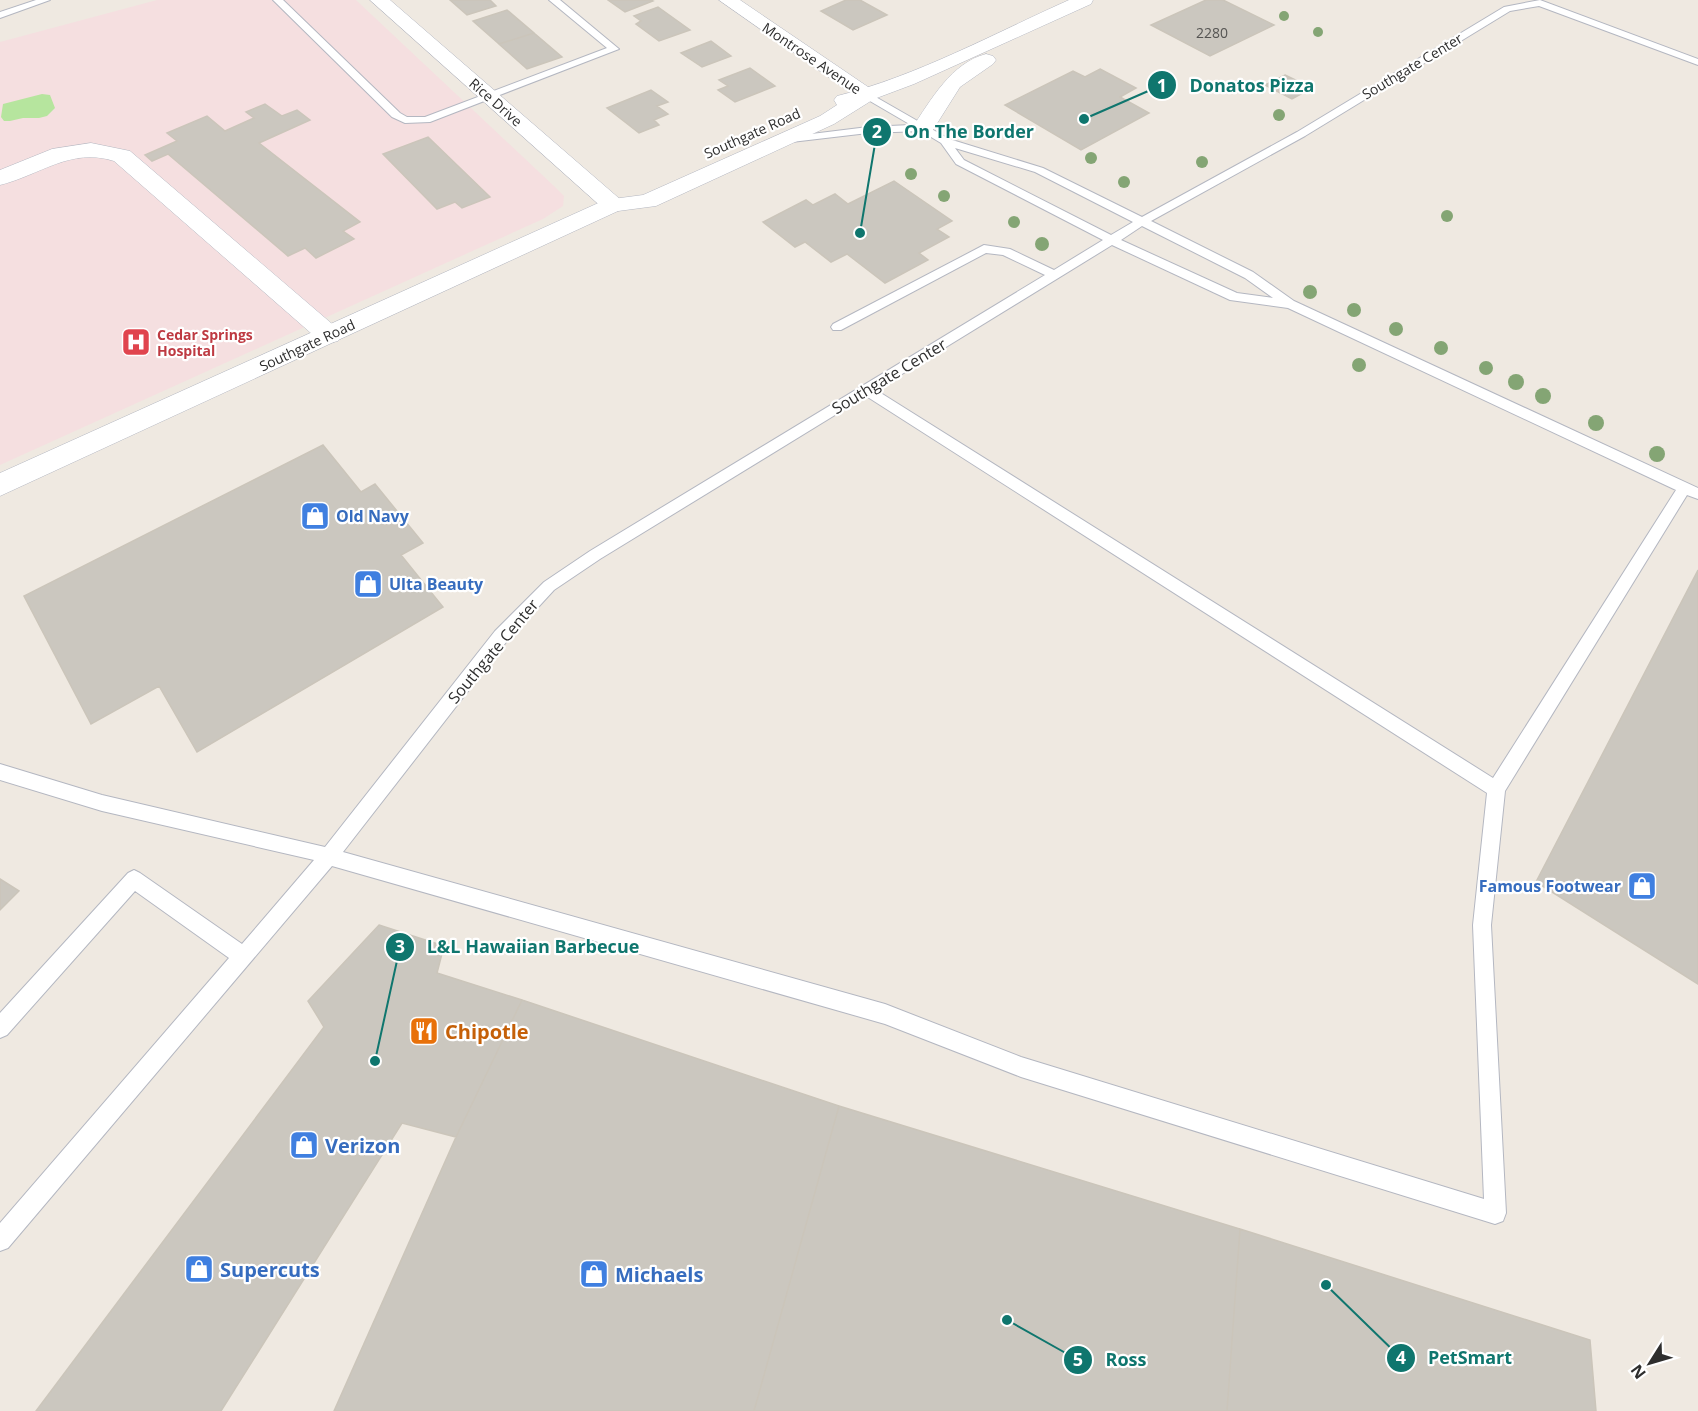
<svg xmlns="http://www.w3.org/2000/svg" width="1698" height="1411" font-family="'Open Sans',sans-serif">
  <rect width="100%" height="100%" fill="#efe9e1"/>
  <!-- medical -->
  <path fill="#f5dfe0" d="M157 0H356L555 187 564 196 563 206 543 219 0 465V42Z"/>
  <!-- green -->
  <path fill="#b6e59e" d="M42 94 50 95 55 108 47 116 39 118H23L10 121H4L1 117 3 104Z"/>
  <!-- building -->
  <path fill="#cbc7bf" stroke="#cbc5ba" stroke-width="1.5" d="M450 0H490L496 6 467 15Z
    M608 0H651L653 1 625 12Z
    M846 0H860L887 15 853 30 821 11Z
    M1206 0H1223L1274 25 1210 56 1151 25Z
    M658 7 690 30 659 41 636 24 641 21 634 16Z
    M507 10 534 33 499 44 473 21Z
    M534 33 562 57 527 69 499 44Z
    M711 41 731 56 702 67 681 53Z
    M750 68 775 86 735 102 718 90 728 86 719 80Z
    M1100 69 1136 88 1120 97 1149 113 1081 150 1005 105 1073 71 1085 77Z
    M1285 75 1312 88 1292 99 1265 85Z
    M651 90 668 102 657 106 668 114 654 120 659 125 639 133 607 108Z
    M265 104 282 116 297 110 310 120 259 143 360 222 343 231 354 239 316 258 305 248 288 256 168 154 152 161 145 155 177 141 167 133 207 116 225 131 254 118 246 112Z
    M428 137 490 197 462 208 455 202 437 209 383 154Z
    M894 181 952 221 937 229 949 237 919 253 928 260 885 283 847 254 831 262 805 242 795 247 763 222 806 200 813 205 835 194 848 204Z
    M323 445 361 492 375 484 423 543 401 555 443 607 197 752 159 686 91 724 24 596Z
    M1698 570V984L1536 882Z
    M0 879 19 891 0 910Z
    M379 925 444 946 437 973 522 1000 456 1137 402 1123 221 1411H36L324 1027 308 1001Z
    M522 1000 839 1106 754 1411H334L456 1137Z
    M839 1106 1240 1229 1227 1411H754Z
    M1240 1229 1590 1340 1596 1411H1227Z"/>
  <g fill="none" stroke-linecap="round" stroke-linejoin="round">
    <!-- service casing -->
    <g stroke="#b4b7c1" stroke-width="2">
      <path id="service" d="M36 0H50L0 18V12Z
        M273 0H283L400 113 407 117H425L607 48 549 0H560L619 49 430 122 405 123 392 117Z
        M1540 0 1698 59V65L1539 6 1510 11 1305 136 1151 221 1253 272 1294 301 1698 488V499L1687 495 1505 791 1491 925 1506 1213 1503 1221 1495 1224 1021 1077 885 1024 332 866 8 1248 0 1251V1223L229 958 135 891 7 1035 0 1038V1013L128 873 134 870 140 873 242 944 314 860 102 811 0 780V764L102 795 325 847 495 631 544 582 590 551 1045 275 1003 255 986 253 841 330H833L831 327 833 324 984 245 1010 249 1054 270 1103 240 956 164 941 143 921 131 868 133 783 143 778 140 779 138 868 127 911 125 863 97V93L867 92 949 139 1043 168 1142 217 1297 132 1504 7ZM955 148 1035 172 1133 222 1111 235 964 160ZM1142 226 1245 278 1273 298 1237 293 1121 240ZM1112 245 1230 300 1288 308 1676 490 1493 778 876 390ZM866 396 1487 793 1473 925 1484 1199 1021 1057 885 1004 343 852 507 641 554 590 600 559Z"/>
    </g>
    <!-- minor casing -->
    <g stroke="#b4b7c1" stroke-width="1">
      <path id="minor" d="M370 0H390L621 200 624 205 621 210 613 212 605 210Z
        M719 0H740L874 91 877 95 874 99 867 101 860 99Z
        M91 143 130 151 338 329 342 335 338 341 329 343 320 341 114 161C71 147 40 175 0 185V170L52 149Z"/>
    </g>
    <!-- tertiary casing -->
    <g stroke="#b4b7c1" stroke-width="1">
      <path id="tertiary" d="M1069 0H1093L1091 4 914 84 874 99 834 124 656 206 618 211 0 496V473L605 200 643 195 820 116 837 105 834 100 837 96C917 76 993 34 1069 0Z
        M986 54 993 56 996 60 993 64 960 87 931 133 923 134 915 133 912 128C931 100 951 63 986 54Z"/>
    </g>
    <!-- service -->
    <use href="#service" fill="#fff" fill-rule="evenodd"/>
    <!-- minor -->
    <use href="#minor" fill="#fff" fill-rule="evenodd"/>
    <!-- tertiary -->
    <use href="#tertiary" fill="#fff" fill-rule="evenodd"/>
  </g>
  <!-- trees -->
  <g fill="#84a574">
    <circle cx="1284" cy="16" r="5"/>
    <circle cx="1318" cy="32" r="5"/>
    <circle cx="1279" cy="115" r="6"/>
    <circle cx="1091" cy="158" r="6"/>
    <circle cx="1202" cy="162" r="6"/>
    <circle cx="911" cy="174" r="6"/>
    <circle cx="1124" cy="182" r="6"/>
    <circle cx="944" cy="196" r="6"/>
    <circle cx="1447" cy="216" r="6"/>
    <circle cx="1014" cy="222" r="6"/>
    <circle cx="1042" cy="244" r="7"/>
    <circle cx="1310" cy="292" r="7"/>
    <circle cx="1354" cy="310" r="7"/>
    <circle cx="1396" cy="329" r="7"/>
    <circle cx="1441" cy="348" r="7"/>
    <circle cx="1359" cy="365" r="7"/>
    <circle cx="1486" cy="368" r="7"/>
    <circle cx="1516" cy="382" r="8"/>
    <circle cx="1543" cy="396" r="8"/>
    <circle cx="1596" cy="423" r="8"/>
    <circle cx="1657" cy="454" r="8"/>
  </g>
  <!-- icons -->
  <defs>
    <g id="hospital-square" transform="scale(1.5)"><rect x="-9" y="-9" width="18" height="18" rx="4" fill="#e0444e" stroke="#fff"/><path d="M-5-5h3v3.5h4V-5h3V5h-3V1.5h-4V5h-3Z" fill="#fff"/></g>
    <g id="shop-square" transform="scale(1.5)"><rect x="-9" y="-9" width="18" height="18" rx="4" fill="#3f7fe0" stroke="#fff"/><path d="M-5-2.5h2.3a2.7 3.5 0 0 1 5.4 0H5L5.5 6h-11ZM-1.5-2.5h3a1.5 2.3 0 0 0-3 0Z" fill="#fff"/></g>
    <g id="restaurant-square" transform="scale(1.5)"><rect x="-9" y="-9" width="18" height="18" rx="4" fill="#e8710a" stroke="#fff"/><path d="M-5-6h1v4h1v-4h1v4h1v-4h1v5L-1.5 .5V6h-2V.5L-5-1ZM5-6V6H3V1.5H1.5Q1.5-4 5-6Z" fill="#fff"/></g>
  </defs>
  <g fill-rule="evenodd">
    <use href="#hospital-square" x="136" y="342"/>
    <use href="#shop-square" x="315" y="516"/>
    <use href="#shop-square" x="368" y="584"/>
    <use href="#shop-square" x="1642" y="886"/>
    <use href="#restaurant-square" x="424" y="1031"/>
    <use href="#shop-square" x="304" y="1145"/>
    <use href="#shop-square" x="199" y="1269"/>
    <use href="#shop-square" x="594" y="1274"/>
  </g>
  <g text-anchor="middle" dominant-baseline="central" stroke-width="4.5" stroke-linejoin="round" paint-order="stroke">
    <!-- number labels -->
    <g font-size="14" fill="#555452">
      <text x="1212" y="32">2280</text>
    </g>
    <!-- far-street labels -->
    <g font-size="14" fill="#2e2e2e" stroke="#fff">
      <text transform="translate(812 58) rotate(34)">Montrose Avenue</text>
      <text transform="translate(1412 66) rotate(-31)">Southgate Center</text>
      <text transform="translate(496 102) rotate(41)">Rice Drive</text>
      <text transform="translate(752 133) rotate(-24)">Southgate Road</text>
      <text transform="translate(307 345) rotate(-25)">Southgate Road</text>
    </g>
    <!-- far-health labels -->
    <g font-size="14" font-weight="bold" fill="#be3a42" stroke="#fff" text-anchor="start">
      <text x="157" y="334">Cedar Springs<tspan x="157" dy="16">Hospital</tspan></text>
    </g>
    <!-- street labels -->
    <g font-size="16" fill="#2e2e2e" stroke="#fff">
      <text transform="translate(889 376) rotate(-31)">Southgate Center</text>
      <text transform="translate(493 651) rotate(-50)">Southgate Center</text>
    </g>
    <!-- shop labels -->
    <g font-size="16" font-weight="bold" fill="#366cbe" stroke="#fff" text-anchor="start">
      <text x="336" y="516">Old Navy</text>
      <text x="389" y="584">Ulta Beauty</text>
      <text x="1621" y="886" text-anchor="end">Famous Footwear</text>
    </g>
    <!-- near-food labels -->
    <g font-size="20" font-weight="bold" fill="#c56008" stroke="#fff" text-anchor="start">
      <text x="445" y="1031">Chipotle</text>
    </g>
    <!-- near-shop labels -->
    <g font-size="20" font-weight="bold" fill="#366cbe" stroke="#fff" text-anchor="start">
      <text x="325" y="1145">Verizon</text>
      <text x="220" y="1269">Supercuts</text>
      <text x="615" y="1274">Michaels</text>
    </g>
  </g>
  <!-- callouts -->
  <path fill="none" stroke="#0f766e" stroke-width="2" d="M1084 119L1162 85M860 233L877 132M375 1061L400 947M1326 1285L1401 1358M1007 1320L1078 1360"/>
  <g fill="#0f766e" stroke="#fff" stroke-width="2">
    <circle cx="1084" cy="119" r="6"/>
    <circle cx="860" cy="233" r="6"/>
    <circle cx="375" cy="1061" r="6"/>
    <circle cx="1326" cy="1285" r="6"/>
    <circle cx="1007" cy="1320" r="6"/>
    <circle cx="1162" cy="85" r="15"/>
    <circle cx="877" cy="132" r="15"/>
    <circle cx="400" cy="947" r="15"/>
    <circle cx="1401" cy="1358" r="15"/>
    <circle cx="1078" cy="1360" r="15"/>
  </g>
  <g font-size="18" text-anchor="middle" font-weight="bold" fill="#fff">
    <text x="1162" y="92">1</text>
    <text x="877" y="138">2</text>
    <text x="400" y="953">3</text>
    <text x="1401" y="1364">4</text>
    <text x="1078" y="1366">5</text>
  </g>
  <g font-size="18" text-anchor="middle" font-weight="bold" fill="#0f766e" stroke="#fff" stroke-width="4.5" stroke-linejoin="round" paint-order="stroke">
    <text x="1252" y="92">Donatos Pizza</text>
    <text x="969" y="138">On The Border</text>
    <text x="533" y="953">L&amp;L Hawaiian Barbecue</text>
    <text x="1470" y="1364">PetSmart</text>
    <text x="1126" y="1366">Ross</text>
  </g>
  <!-- north arrow -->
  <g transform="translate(1650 1363) rotate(233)" stroke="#ffffff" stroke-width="4.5" paint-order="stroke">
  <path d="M0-4.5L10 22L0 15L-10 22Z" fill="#2e2e2e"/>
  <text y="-9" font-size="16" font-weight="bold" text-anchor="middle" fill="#2e2e2e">N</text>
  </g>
</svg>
